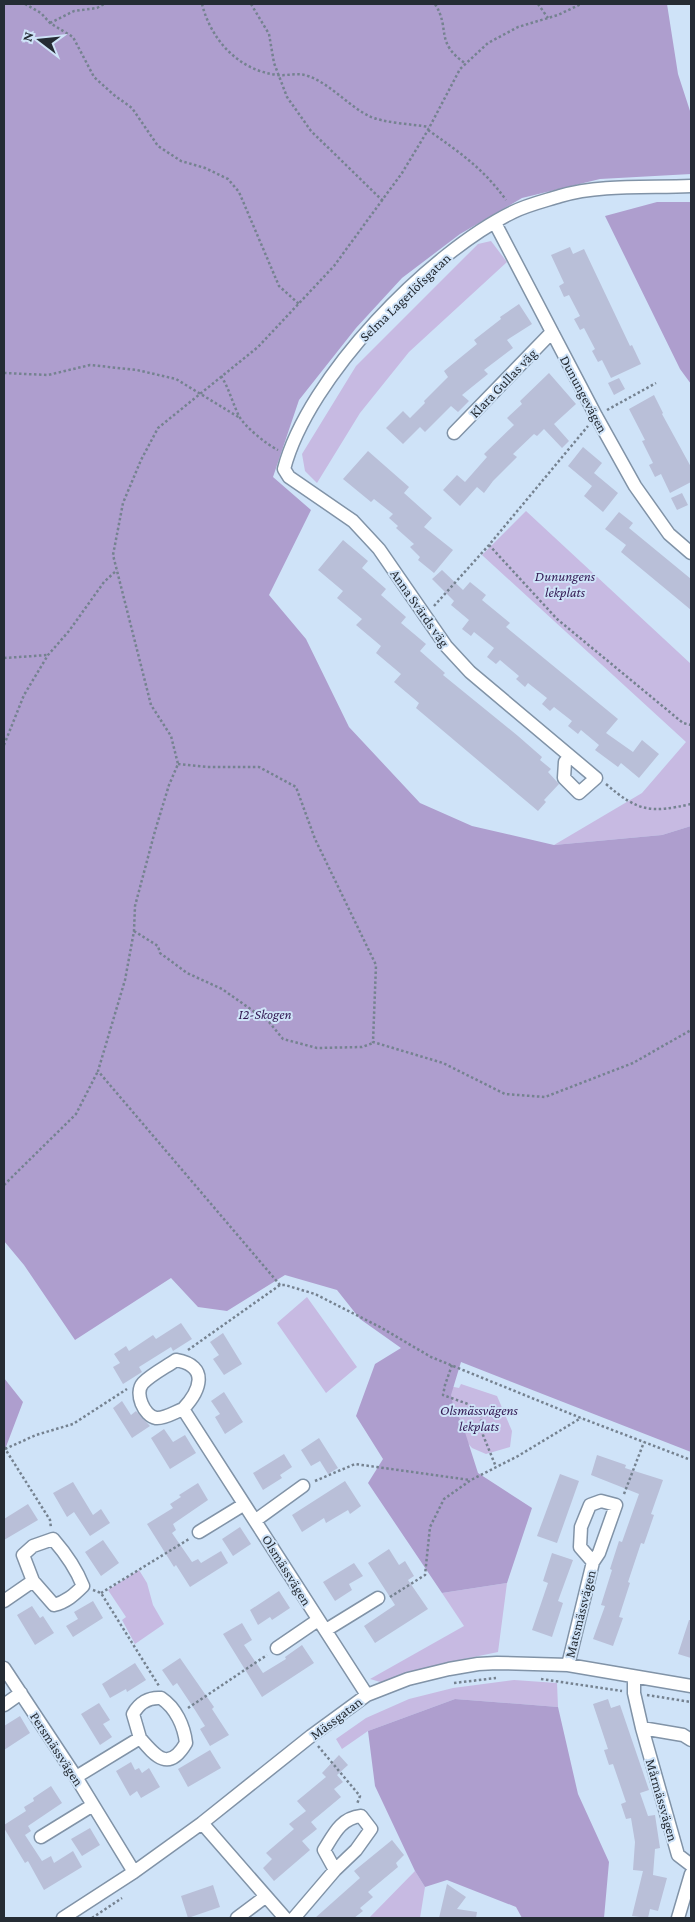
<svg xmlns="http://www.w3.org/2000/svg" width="695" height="1922" font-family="'Crimson Pro',serif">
  <rect width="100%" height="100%" fill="#cfe3f8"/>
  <!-- green -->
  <path fill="#c7bae2" d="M491 241 507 262 409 352 360 413 317 483 305 471 302 454 356 366 478 244Z
    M526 511 691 664V826L662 835 554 845 642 793 686 742 482 555Z
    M307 1297 357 1367 326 1393 277 1323Z
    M461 1384 497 1396 512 1431 510 1447 486 1454 472 1448 449 1421V1386L459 1388Z
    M139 1570 147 1583 153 1605 164 1624 135 1644 122 1620 126 1617 108 1590Z
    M507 1583 498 1652 440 1664 384 1683 370 1679 464 1626 442 1593Z
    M514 1680 557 1683 558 1707 455 1699 368 1731 342 1749 336 1739 366 1718 409 1699 453 1688Z
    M415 1871 425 1887 420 1918H369Z"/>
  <!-- forest -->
  <path fill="#ae9ece" d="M4 4H667L678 74 691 114V174L600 179 522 198 460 234 402 278 356 328 299 400 273 477 311 510 269 595 306 639 349 727 420 803 472 826 554 845 662 835 691 826V1452L461 1362 451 1395 453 1405 463 1426 478 1473 532 1508 507 1583 442 1593 368 1483 383 1459 356 1416 375 1364 401 1348 360 1319 337 1290 285 1275 227 1311 198 1307 171 1278 75 1340 24 1265 4 1241Z
    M657 202H691V384L680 369 605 216Z
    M4 1378 23 1402 4 1452Z
    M455 1699 558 1707 578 1794 609 1862 604 1918H522L516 1907 447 1880 425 1887 415 1871 375 1786 368 1731Z"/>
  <!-- building -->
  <path fill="#b9bfd8" d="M570 247 573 254 584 249 630 346 632 345 641 364 611 378 602 360 598 362 592 351 595 349 584 328 580 330 574 319 580 316 569 295 564 297 559 286 564 283 551 255Z
    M519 304 532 324 507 340 513 348 484 370 488 374 462 395 469 401 458 412 451 406 425 432 420 427 403 444 386 428 403 411 410 418 425 403 424 401 448 377 444 371 477 344 474 340 501 319 500 317Z
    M549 373 576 404 554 424 569 441 562 448 544 429 537 436 534 434 513 454 517 457 493 481 484 493 477 487 460 506 443 490 457 475 465 482 487 457 484 454 514 425 507 418 522 404 520 401Z
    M619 378 625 389 614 395 608 383Z
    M654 395 663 413 662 414 691 467V482L670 493 661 474 655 477 649 465 653 463 642 441 645 440 629 409Z
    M583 447 602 463 594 473 618 493 603 512 584 496 592 486 568 466Z
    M368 451 409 487 404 493 432 518 424 527 453 550 434 573 418 560 420 557 410 547 414 544 396 528 398 526 389 518 393 514 374 499 371 502 343 479Z
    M682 493 688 505 677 510 671 498Z
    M619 512 633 523 629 528 691 579V610L621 552 626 545 605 529Z
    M343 540 368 561 362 568 386 589 381 595 406 617 401 623 426 644 420 651 445 673 443 675 518 736 542 757 540 760 551 769 548 772 559 784 544 800 546 802 538 811 416 708 419 703 394 682 401 674 376 653 381 646 356 625 362 619 337 598 343 591 318 570Z
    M442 570 463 590 470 582 486 595 482 600 510 623 506 627 618 719 606 733 633 752 642 740 659 754 639 778 621 763 618 767 595 750 599 745 581 730 578 734 568 726 572 721 554 707 550 711 542 704 547 698 528 683 525 687 516 679 519 676 500 660 496 664 487 657 494 648 474 632 471 636 462 629 469 620 451 605 454 601 432 579Z
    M181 1323 192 1339 173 1351 171 1347 139 1367 142 1372 123 1384 113 1367 120 1363 114 1354 126 1346 129 1351 153 1335 156 1339Z
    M223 1333 242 1364 224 1375 213 1359 219 1355 210 1342Z
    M224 1392 243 1422 225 1434 215 1417 220 1414 211 1401Z
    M122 1401 131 1415 136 1411 150 1426 132 1438 113 1408Z
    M164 1429 173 1442 185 1435 196 1453 170 1469 151 1438Z
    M319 1438 338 1468 328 1474 320 1461 311 1466 301 1450Z
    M284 1454 292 1467 280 1475 282 1478 263 1490 253 1473Z
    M597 1455 626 1465 625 1468 663 1480 651 1514 654 1515 644 1544 641 1543 628 1582 630 1583 619 1617 623 1618 613 1646 593 1639 605 1606 601 1605 612 1570 610 1569 619 1541 622 1542 639 1494 591 1475Z
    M560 1474 579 1481 557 1543 537 1536Z
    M345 1481 361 1506 350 1514 348 1510 326 1523 324 1518 302 1532 292 1515Z
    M73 1482 93 1515 101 1509 110 1523 90 1536 74 1512 67 1517 53 1493Z
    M198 1483 208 1500 173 1524 176 1530 172 1533 192 1562 198 1559 201 1563 221 1551 228 1563 190 1587 176 1565 174 1567 147 1524 173 1508 170 1504 181 1497 179 1495Z
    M28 1504 38 1520 4 1540V1519Z
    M240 1527 251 1544 233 1556 222 1539Z
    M103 1540 119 1563 101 1576 85 1552Z
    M389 1549 399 1565 405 1561 414 1576 408 1580 428 1609 375 1643 364 1626 395 1605 368 1563Z
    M552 1553 573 1560 558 1601 563 1603 552 1637 532 1630 548 1583 543 1581Z
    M354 1563 363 1576 349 1584 352 1590 335 1601 323 1582Z
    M279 1591 290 1608 272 1620 270 1617 258 1625 250 1610Z
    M93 1601 103 1618 73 1637 66 1626 78 1619 74 1612Z
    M32 1606 40 1618 43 1616 54 1633 35 1645 17 1615Z
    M689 1620H691V1658L678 1654Z
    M242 1623 252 1640 244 1645 263 1673 286 1659 285 1657 302 1645 314 1663 262 1697 223 1634Z
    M180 1658 214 1707 212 1709 229 1735 210 1746 200 1729 205 1726 195 1710 177 1683 173 1686 162 1670Z
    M135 1663 146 1680 127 1692 126 1689 110 1698 102 1684Z
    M608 1699 611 1708 620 1705 649 1790 640 1793 648 1816 655 1815 660 1848 655 1849 653 1875 667 1878 658 1911 650 1909 648 1918 632 1916 643 1871 633 1870 635 1842 631 1818 626 1819 621 1804 626 1802 613 1764 609 1765 604 1750 608 1749 593 1704Z
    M99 1703 110 1720 103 1724 112 1737 100 1745 81 1714Z
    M20 1716 30 1733 4 1750V1726Z
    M210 1750 221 1768 188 1787 178 1769Z
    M339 1755 348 1765 337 1775 343 1782 334 1789 341 1797 311 1822 317 1829 302 1841 310 1850 274 1881 263 1868 272 1859 266 1853 294 1829 289 1824 306 1811 297 1801 326 1777 322 1773Z
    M131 1762 135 1770 139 1768 142 1773 149 1768 160 1787 141 1798 137 1791 130 1796 116 1771Z
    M51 1786 62 1803 28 1826 31 1831 25 1835 42 1861 51 1856 54 1863 73 1851 82 1867 44 1890 28 1861 25 1863 4 1828V1825L26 1811 24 1807 34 1801 33 1798Z
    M90 1828 100 1845 82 1856 71 1839Z
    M392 1840 404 1855 396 1863 398 1867 368 1892 373 1897 360 1908 363 1911 354 1918H315L360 1878 354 1871Z
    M447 1884 466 1897 457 1909 477 1912 476 1918H439Z
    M213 1885 220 1907 188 1918 181 1896Z"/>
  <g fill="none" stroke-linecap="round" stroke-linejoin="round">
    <!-- minor casing -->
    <g stroke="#8193a7" stroke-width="15">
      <path id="minor" d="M495 223 596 416 635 486 669 534 691 553
        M454 433 552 332
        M569 757 565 762 564 778 579 793 596 778 470 672 446 646 379 549 353 521 289 477 284 469C308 377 429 253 513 212 527 205 544 201 560 196 600 184 649 188 691 186
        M183 1409C175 1412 164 1419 156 1418 144 1416 134 1393 143 1383 152 1374 166 1367 176 1360 210 1366 200 1391 183 1409L367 1695
        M256 1520 303 1486
        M199 1532 243 1505
        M53 1539C66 1554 76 1568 83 1586 74 1595 66 1602 54 1605L33 1581 23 1555 33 1546Z
        M4 1601 33 1581
        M326 1630 378 1598
        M277 1648 318 1620
        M568 1665 593 1562 599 1553 616 1505 601 1501 590 1505 581 1527 580 1547 593 1562
        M4 1668 76 1777 134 1872
        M634 1677V1693L642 1728 678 1855 691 1865
        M4 1705 21 1693
        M642 1728 683 1735 691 1740
        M76 1777 140 1738C156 1757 169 1772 186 1743 184 1726 176 1708 161 1698 149 1697 139 1703 133 1714L140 1738
        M202 1823 285 1918
        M41 1837 93 1805
        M63 1918 134 1872 202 1823 311 1736 367 1695 408 1679 449 1669 478 1664 497 1663 568 1665 691 1686
        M237 1918 265 1897
        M294 1918 335 1870 356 1850 371 1829 361 1816C341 1818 334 1834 324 1850L335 1870
        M678 1918 691 1874"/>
    </g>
    <!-- path -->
    <path stroke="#758290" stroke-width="2.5" stroke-dasharray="2.5 2.5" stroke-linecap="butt" d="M25 4 41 13 50 23 73 37 94 77 114 95 132 108 158 146 181 161 205 168 228 179 239 192 279 286 299 304
      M202 4C211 40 239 71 278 75 288 76 298 72 308 76 331 84 347 105 369 116 383 123 412 124 429 127
      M251 4 269 34 274 63 287 97 311 131 383 201
      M435 4C451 29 434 42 466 64
      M538 4 548 18
      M50 23 74 11 97 8 104 4
      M428 130C459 152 483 168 506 200
      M4 373 48 375 90 365 137 370 176 379 240 418
      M221 376C229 388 232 402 239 416 245 427 266 444 278 450
      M607 410 656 383
      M489 545 557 619 683 723 691 725
      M434 606 489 545 588 426
      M4 658 48 655
      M4 745 24 695 48 655 69 631 104 582 117 570
      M178 764 207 767H259L296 787 315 839 376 965 373 1042 443 1063 505 1094 545 1097 633 1063 691 1030
      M606 784C638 812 651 813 691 804
      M134 931 158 946 160 953 187 973 222 989 269 1022 283 1039 317 1048 362 1047 373 1043
      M4 1185 76 1114 98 1071
      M280 1285 98 1071 125 980 134 931 135 906 155 831 169 785 178 764 171 736 151 705 113 555 123 503 141 460 158 428 258 347 334 266 402 173 428 130 460 69 488 43 518 27 558 15 581 4
      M188 1350 280 1285H285L315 1294 380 1327 431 1357 581 1418 691 1460
      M452 1365 445 1385 443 1395 468 1404 480 1412 483 1435 496 1467
      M4 1447 50 1520 51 1528
      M5 1449 36 1435 73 1424 127 1389
      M315 1481 355 1464 470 1480
      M624 1494 644 1442
      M93 1590 101 1593 159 1686
      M101 1593 189 1539
      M390 1597 425 1575 430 1527 444 1499 471 1480 518 1456 581 1418
      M541 1679 622 1691
      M454 1683 496 1678
      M647 1695 691 1702
      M188 1708 267 1655
      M318 1746 360 1796 357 1804
      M92 1918 122 1898"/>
    <!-- minor -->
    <use href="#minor" stroke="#fff" stroke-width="12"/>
  </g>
  <g text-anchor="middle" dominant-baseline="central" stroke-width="4" stroke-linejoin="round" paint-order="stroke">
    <!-- street labels -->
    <g font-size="14" fill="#252c34" stroke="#cfe3f8">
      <text transform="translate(405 297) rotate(-44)">Selma Lagerlöfsgatan</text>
      <text transform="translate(503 383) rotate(-46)">Klara Gullas väg</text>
      <text transform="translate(584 394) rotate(62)">Dunungevägen</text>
      <text transform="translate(420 608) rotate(55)">Anna Svärds väg</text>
      <text transform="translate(287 1570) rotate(58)">Olsmässvägen</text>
      <text transform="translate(580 1614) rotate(-76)">Matsmässvägen</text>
      <text transform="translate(336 1718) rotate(-37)">Mässgatan</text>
      <text transform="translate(57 1749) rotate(57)">Persmässvägen</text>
      <text transform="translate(662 1800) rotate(74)">Mårmässvägen</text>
    </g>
    <!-- park labels -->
    <g font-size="14" font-style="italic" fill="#331a53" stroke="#cfe3f8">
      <text x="565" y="576">Dunungens<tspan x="565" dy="16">lekplats</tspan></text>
      <text x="265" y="1014">I2-Skogen</text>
      <text x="479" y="1410">Olsmässvägens<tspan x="479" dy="16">lekplats</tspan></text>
    </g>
  </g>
  <!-- border -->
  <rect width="695" height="1922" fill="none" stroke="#252c34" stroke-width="10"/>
  <!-- north arrow -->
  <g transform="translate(40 40) rotate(286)" stroke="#cfe3f8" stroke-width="4" paint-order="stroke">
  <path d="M0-4L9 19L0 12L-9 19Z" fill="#252c34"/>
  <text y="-8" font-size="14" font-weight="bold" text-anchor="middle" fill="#252c34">N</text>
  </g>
</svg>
